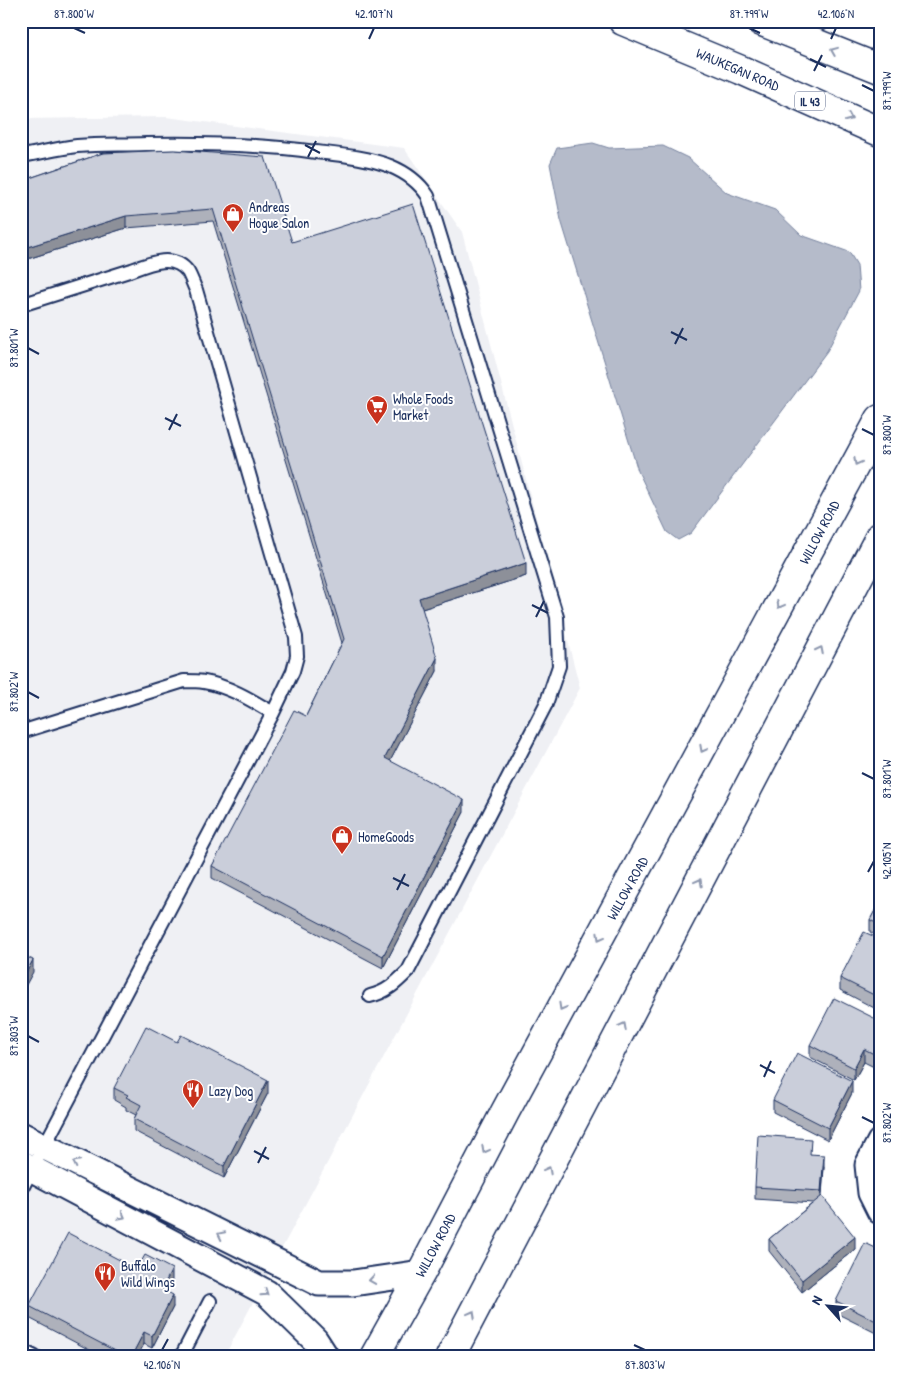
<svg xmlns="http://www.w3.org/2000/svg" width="901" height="1378" font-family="'Patrick Hand',sans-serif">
  <rect width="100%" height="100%" fill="#fff"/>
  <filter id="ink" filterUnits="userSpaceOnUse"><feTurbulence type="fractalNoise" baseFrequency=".02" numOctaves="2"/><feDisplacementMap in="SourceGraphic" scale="10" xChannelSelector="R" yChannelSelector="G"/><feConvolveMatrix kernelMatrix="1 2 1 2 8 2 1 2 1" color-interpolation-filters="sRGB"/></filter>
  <g filter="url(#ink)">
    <!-- built -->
    <path fill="#eff0f4" d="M166 117 404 148 462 232 580 688 224 1357H21V119Z"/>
    <!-- water -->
    <path fill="#b5bbca" stroke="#77839f" d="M593 143 609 148 663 146 688 158 727 193 775 210 801 235 849 252 857 265 859 291 827 351 691 533 678 540 667 532 638 471 561 220 550 164 557 148Z"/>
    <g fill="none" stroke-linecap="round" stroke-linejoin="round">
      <!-- service casing -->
      <g stroke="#1b2f5e" stroke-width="16">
        <path id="service" d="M21 156C40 153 59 148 77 146 100 144 123 145 146 144 203 143 259 144 316 152 341 155 366 157 390 166 407 173 419 182 428 196L557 617 559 666 546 704 408 971C396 983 387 992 370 996
          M21 305 132 270C150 263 174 253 188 272 191 277 193 284 196 290L296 637 297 656 293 671 273 713 21 1190
          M21 732 184 681C191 681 198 681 204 682 229 686 253 701 273 713
          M21 1350 35 1357
          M181 1357 210 1301"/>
      </g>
      <!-- minor casing -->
      <g stroke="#1b2f5e" stroke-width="29">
        <path id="minor" d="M21 1135 319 1283H353L421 1273
          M880 1142 868 1165 871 1193 880 1211
          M21 1163 267 1293 315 1340 326 1357"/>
      </g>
      <!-- primary casing -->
      <g stroke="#1b2f5e" stroke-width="31">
        <path id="primary" d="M623 21 741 70 880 132
          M760 21 880 69
          M374 1357 421 1273 505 1112 880 419
          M450 1357 880 536"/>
      </g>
      <!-- service -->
      <use href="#service" stroke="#fff" stroke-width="12"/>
      <!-- minor -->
      <use href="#minor" stroke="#fff" stroke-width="25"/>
      <!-- primary -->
      <use href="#primary" stroke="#fff" stroke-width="28"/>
    </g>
    <!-- wall -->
    <path fill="#aeb1bb" stroke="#1b2f5e" d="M103 153 292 242 526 576 422 609 437 671 390 761 464 812 383 968 212 878V866L306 716 342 643 213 221 126 228 21 261V181Z
      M880 901V937L870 932V920Z
      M880 939V1011L840 990V978Z
      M880 1021V1070L864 1062 854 1080 810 1057V1045Z
      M114 1088 268 1093 224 1178 134 1131V1119L136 1115 126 1110V1107L114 1100Z
      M852 1093 828 1140 773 1112V1100Z
      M811 1154 824 1167 822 1196 855 1249 802 1292 769 1251V1239L813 1203 755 1199V1187Z
      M880 1250V1335L836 1313V1301Z
      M137 1269 172 1282 167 1292 173 1307 152 1348 144 1344 137 1357H103L29 1318V1306Z"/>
    <!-- shaded-wall -->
    <path fill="#8d9099" stroke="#1b2f5e" d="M126 216V228L21 261V249Z
      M526 563V576L419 610V598Z
      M437 658V671L385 771V758Z
      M464 800V812L383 968V956Z
      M33 960V972L21 994V982Z
      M864 1049V1062L854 1080V1068Z
      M268 1080V1093L224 1178V1166Z
      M852 1081V1093L828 1140V1128Z
      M824 1155V1167L821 1204V1191Z
      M855 1237V1249L802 1292V1280Z
      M172 1269V1282L162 1302V1289Z
      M173 1295V1307L152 1348V1336Z
      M144 1332V1344L137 1357H131Z"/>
    <!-- building -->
    <path fill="#caceda" stroke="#1b2f5e" d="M174 150 265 157 292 242 413 204 526 563 419 598 437 658 385 758 464 800 383 956 212 866 294 710 306 716 344 639 213 209 126 216 21 249V181L103 153Z
      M880 901V925L870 920Z
      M864 932 880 939V998L840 978Z
      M21 954 33 960 21 982Z
      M834 998 880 1021V1057L864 1049 854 1068 810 1045Z
      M146 1026 177 1042 181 1035 268 1080 224 1166 134 1119 141 1105 126 1097 128 1095 114 1088Z
      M797 1053 852 1081 828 1128 773 1100Z
      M758 1135 811 1139 810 1154 824 1155 821 1191 755 1187Z
      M822 1196 855 1237 802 1280 769 1239Z
      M68 1233 137 1269 145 1255 172 1269 162 1289 173 1295 152 1336 144 1332 131 1357H127L29 1306Z
      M865 1243 880 1250V1323L836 1301Z"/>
    <!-- one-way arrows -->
    <defs><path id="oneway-chevron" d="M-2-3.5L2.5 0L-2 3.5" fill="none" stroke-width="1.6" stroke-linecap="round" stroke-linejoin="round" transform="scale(1.25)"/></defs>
    <g stroke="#8d97ae">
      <use href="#oneway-chevron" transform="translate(834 51) rotate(-158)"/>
      <use href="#oneway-chevron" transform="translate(849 118) rotate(24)"/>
      <use href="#oneway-chevron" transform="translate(857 462) rotate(118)"/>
      <use href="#oneway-chevron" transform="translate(780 605) rotate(118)"/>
      <use href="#oneway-chevron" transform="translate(820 650) rotate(-63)"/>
      <use href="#oneway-chevron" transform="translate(703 749) rotate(118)"/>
      <use href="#oneway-chevron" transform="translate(699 882) rotate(-62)"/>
      <use href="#oneway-chevron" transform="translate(600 937) rotate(119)"/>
      <use href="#oneway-chevron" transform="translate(562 1007) rotate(119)"/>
      <use href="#oneway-chevron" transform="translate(623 1026) rotate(-62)"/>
      <use href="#oneway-chevron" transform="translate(485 1150) rotate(118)"/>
      <use href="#oneway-chevron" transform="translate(76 1163) rotate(-154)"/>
      <use href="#oneway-chevron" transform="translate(548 1170) rotate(-62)"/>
      <use href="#oneway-chevron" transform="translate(122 1216) rotate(28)"/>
      <use href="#oneway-chevron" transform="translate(221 1235) rotate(-154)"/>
      <use href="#oneway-chevron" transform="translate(372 1280) rotate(171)"/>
      <use href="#oneway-chevron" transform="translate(265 1293) rotate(35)"/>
      <use href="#oneway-chevron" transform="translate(472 1314) rotate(-62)"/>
    </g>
  </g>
  <!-- ticks -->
  <path fill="none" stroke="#1b2f5e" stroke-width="2" d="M74 28 85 33M749 28 760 33M369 39 374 28M831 39 836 28M810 59 826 67M814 71 822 55M862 85 874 91M305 145 320 153M308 157 316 141M671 332 687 340M675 344 683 328M28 348 39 354M165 418 181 426M862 429 874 435M169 430 177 414M532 605 548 613M536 617 544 601M28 692 39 698M862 773 874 779M868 872 874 861M393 878 409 886M397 890 405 874M28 1036 39 1042M760 1065 775 1073M764 1077 771 1061M862 1117 874 1123M254 1151 269 1159M258 1163 266 1147M634 1345 645 1350M162 1350 168 1339"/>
  <!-- icons -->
  <defs>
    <g id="shop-pin" transform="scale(1.125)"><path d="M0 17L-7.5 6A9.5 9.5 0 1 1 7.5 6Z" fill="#c8321e" stroke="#fff"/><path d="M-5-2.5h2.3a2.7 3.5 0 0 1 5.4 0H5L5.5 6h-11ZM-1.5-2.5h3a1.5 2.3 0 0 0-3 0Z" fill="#fff"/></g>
    <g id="supermarket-pin" transform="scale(1.125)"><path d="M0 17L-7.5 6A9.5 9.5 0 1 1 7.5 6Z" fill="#c8321e" stroke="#fff"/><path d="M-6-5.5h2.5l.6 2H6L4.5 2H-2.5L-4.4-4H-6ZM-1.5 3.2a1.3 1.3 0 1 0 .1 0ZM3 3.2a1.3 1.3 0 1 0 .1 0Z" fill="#fff"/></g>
    <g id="restaurant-pin" transform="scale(1.125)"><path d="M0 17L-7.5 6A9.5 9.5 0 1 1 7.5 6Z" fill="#c8321e" stroke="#fff"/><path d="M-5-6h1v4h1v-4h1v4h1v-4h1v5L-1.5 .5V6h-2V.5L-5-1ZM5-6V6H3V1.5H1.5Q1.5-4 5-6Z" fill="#fff"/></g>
  </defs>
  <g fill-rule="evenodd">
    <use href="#shop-pin" x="233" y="214"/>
    <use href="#supermarket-pin" x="377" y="406"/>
    <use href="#shop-pin" x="342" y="836"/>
    <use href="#restaurant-pin" x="193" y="1090"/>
    <use href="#restaurant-pin" x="105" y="1273"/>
  </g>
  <g text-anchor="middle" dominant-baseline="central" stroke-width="4" stroke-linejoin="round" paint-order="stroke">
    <!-- shield labels -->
    <rect fill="#fff" stroke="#5f6d8e" stroke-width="1" x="795" y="91.5" width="30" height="19" rx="4"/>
    <g font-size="12" font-weight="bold" fill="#1b2f5e">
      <text x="810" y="101">IL 43</text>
    </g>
    <!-- street labels -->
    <g font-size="14" fill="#1b2f5e" stroke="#fff">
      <text transform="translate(738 69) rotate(23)">WAUKEGAN ROAD</text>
      <text transform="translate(819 532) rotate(-62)">WILLOW ROAD</text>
      <text transform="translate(627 888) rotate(-61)">WILLOW ROAD</text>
      <text transform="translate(435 1245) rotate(-62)">WILLOW ROAD</text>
    </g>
    <!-- poi labels -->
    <g font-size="14" fill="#1b2f5e" stroke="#fff" text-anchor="start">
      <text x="249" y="206">Andreas<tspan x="249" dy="16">Hogue Salon</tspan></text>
      <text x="393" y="398">Whole Foods<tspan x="393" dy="16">Market</tspan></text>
      <text x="358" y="836">HomeGoods</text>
      <text x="209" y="1090">Lazy Dog</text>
      <text x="121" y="1265">Buffalo<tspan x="121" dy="16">Wild Wings</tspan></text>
    </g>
  </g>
  <!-- margin -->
  <rect width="901" height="1378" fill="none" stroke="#fff" stroke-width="55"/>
  <!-- north arrow -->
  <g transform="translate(828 1306) rotate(297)" stroke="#ffffff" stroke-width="4" paint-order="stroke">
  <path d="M0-4L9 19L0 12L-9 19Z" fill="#1b2f5e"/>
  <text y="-8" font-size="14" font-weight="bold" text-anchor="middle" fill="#1b2f5e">N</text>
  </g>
  <rect x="28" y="28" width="846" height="1322" fill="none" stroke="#1b2f5e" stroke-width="2"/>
  <g font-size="12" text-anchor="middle" fill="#1b2f5e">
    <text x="74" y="18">87.800°W</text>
    <text x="374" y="18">42.107°N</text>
    <text x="749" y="18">87.799°W</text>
    <text x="836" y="18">42.106°N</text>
    <text transform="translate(887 91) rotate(-90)" y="4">87.799°W</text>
    <text transform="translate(14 348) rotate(-90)" y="4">87.801°W</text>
    <text transform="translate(887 435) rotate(-90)" y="4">87.800°W</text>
    <text transform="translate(14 692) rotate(-90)" y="4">87.802°W</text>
    <text transform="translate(887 779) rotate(-90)" y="4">87.801°W</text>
    <text transform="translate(887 861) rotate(-90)" y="4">42.105°N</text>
    <text transform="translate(14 1036) rotate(-90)" y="4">87.803°W</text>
    <text transform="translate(887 1123) rotate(-90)" y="4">87.802°W</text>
    <text x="162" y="1369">42.106°N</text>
    <text x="645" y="1369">87.803°W</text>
  </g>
</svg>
